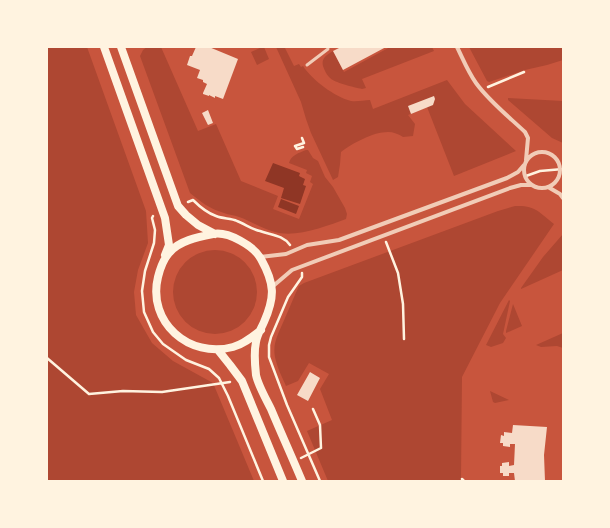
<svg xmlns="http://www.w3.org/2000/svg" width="610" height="528" font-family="Cabin,sans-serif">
  <rect width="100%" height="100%" fill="#c8553d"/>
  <!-- green -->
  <path fill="#ae4732" d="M47 47H87L146 211 148 243 138 270 134 292 136 315 152 343 173 361 213 383 254 481H47Z
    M147 47H161L198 131 216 124 241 181 278 196 273 209 299 219 313 184 310 182 312 176 306 173 307 170 289 163C291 155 299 153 306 150H308L313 158 318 161 325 177 333 187 345 208 347 214 346 219C327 226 296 238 275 232 262 229 251 221 239 217 234 215 229 215 224 213 210 209 201 202 190 193L140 56 143 50Z
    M262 47H264L269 59 257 65 251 52Z
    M276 47H286L285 48 294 66 299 64 301 67 303 66C312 80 335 97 351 101 357 102 364 100 370 100L373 109 447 80 465 104 516 151 454 176 427 107 408 115 415 124 413 136 403 137C399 134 393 132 388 132 373 132 353 143 341 152L340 164 338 177 333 180 311 133 306 119 301 102Z
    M390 47H432L434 51 362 79 366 88 362 89C354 87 334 83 329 77 326 74 324 69 323 66 321 58 327 55 333 51L344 72Z
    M469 47H563V60L547 65 525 70 489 82 487 81Z
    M508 98 563 101V143L552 138 508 100Z
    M515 206C535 205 539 212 554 224L500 303 462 377 461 478 462 481H459L458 480 454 481H328L307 431 332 420 320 389 329 374 309 363 298 381 286 386C282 377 277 367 275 357 272 342 280 331 285 318 290 307 294 296 299 286L304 283 498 211Z
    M563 234V270L521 289V288L543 257Z
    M173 292a42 42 0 1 1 84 0a42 42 0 1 1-84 0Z
    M509 300 510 301 503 334 506 338 503 343 491 347 486 345Z
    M513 304 522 326 506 333V331Z
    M563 333V348L557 346 541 347 536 345Z
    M490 391 509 400 495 403 493 402Z"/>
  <!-- water -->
  <path fill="#8f3625" d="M273 163 300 173 299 176 305 179 303 185 306 186 300 204 281 198 284 188 265 181Z
    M281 199 299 206 296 214 278 207Z"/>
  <!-- building -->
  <path fill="#f7dbc8" d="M196 47H209L238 59 223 99 215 96V98L209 95V96L203 94V93L207 84 203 82V80L197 78 200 70 187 65 190 56H192Z
    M341 47H386L343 70 333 51Z
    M434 96 435 99 433 105 411 114 408 106Z
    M208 110 213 123 208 125 202 113Z
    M310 372 320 378 308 401 297 395Z
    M513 425 547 427 544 455 545 481H515L514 473H509V476H503V473H500V466H502V463L509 462V466L514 465 515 444H510V447L503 446V443H500L501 435 504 436V432L512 433Z"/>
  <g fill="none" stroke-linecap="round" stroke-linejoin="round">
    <!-- path -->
    <path stroke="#fff3e0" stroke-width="2.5" d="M488 87 524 72
      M302 138 304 143 295 146 297 149 303 147
      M526 176 540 171 563 169
      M188 202 193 200C200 207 207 213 216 216 223 219 231 218 237 221 245 224 253 230 260 231 271 235 283 235 290 245
      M153 216 152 218 155 230 154 243 145 271 142 291 144 312 153 332 163 344 186 360 209 369 219 378 228 396 263 481
      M386 242 398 273 403 304 404 339
      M302 273V277L288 297 271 337 269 345V357L287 405 320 481
      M47 358 89 394 123 391 162 392 230 382
      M301 458 321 448 320 425 313 409
      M462 479 464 481"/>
    <!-- service -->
    <path stroke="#f1ccb7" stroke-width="3" d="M307 65 328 49"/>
    <!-- minor -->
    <path stroke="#f1ccb7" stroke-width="4" d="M457 47C463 59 468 72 476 83 489 101 508 116 525 132L528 138 526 160
      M524 170a18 18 0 1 1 36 0a18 18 0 1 1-36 0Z
      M548 187 560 194 563 198
      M260 257 286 254 307 245 339 240 507 178 518 172 524 165
      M272 287 292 270 510 188 521 185H531"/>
    <!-- secondary -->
    <path stroke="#fff3e0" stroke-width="8" d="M104 47 165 218 169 245 165 255
      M121 47 178 206 186 215 198 225 215 234
      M261 330C252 337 244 344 233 347 189 359 147 322 158 277 160 269 163 260 169 253 178 241 198 237 213 234 228 231 254 246 261 259 275 284 275 297 264 322 261 329 257 335 256 342 254 351 255 366 256 375 258 385 266 399 271 409 281 433 292 457 302 481
      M218 350 230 365 242 381 283 481"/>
  </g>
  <!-- border -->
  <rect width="610" height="528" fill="none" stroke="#fff3e0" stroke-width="96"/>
</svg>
